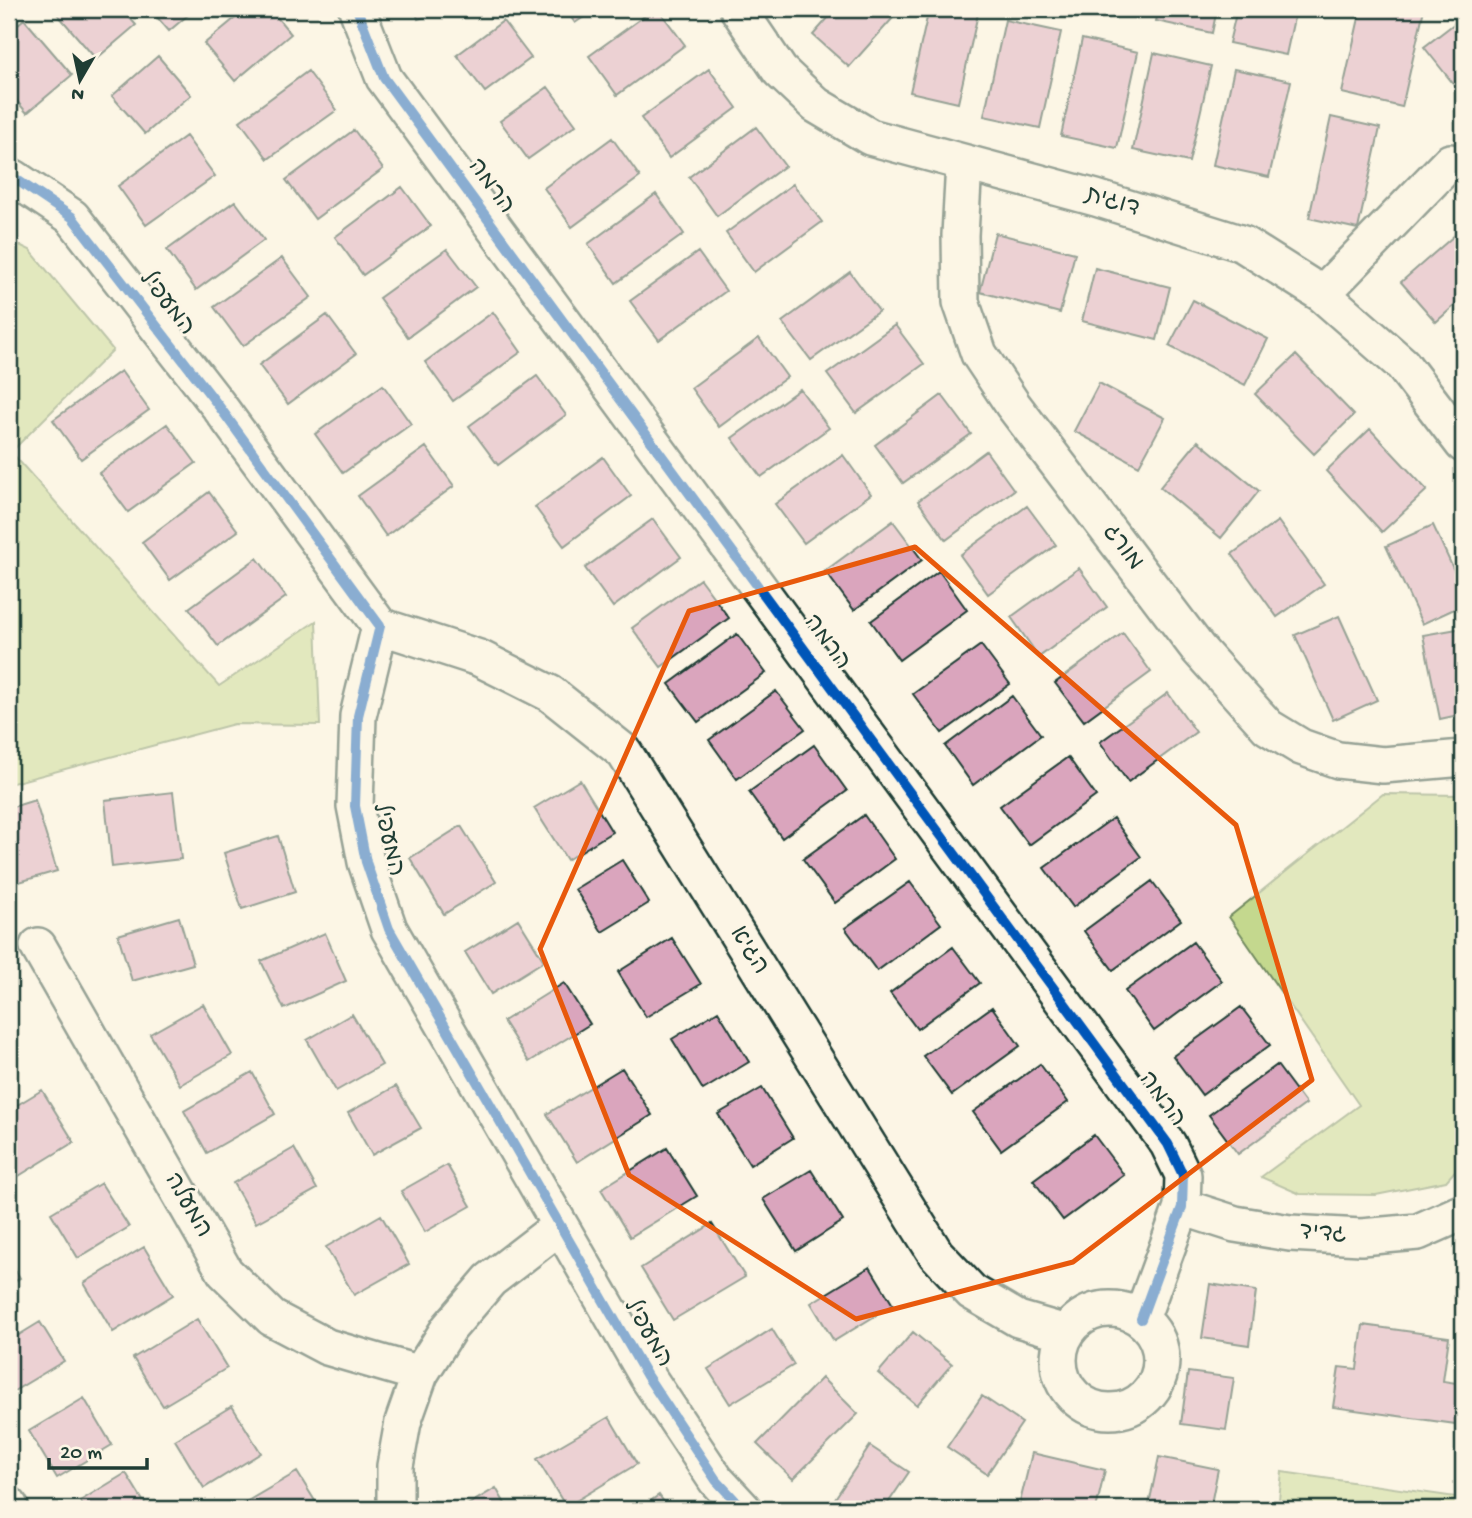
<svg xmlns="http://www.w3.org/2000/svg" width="1472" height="1518" font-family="'Gochi Hand','Playpen Sans Hebrew',sans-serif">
  <rect width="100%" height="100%" fill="#fcf5e5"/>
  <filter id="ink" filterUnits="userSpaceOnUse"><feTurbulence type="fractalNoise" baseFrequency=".0143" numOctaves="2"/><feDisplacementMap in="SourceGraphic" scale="14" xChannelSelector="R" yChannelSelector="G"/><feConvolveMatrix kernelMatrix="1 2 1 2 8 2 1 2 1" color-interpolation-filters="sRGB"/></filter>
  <g filter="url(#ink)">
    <!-- green -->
    <path fill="#c4d88e" stroke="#728a61" stroke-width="2" d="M9 240 30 250 113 350 11 452 219 686 316 621 320 725 234 724 9 784Z
      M1383 794 1463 795V1162L1446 1181 1376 1195 1300 1194 1261 1177 1359 1105 1229 917Z
      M1282 1472 1463 1498V1509H1278Z"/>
    <!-- building -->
    <path fill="#daa5bd" stroke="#1f3d34" stroke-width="2" d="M53 9H122L136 25 96 59Z
      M150 9H195L169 31Z
      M246 9H270L291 34 235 81 204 44Z
      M415 9H452L418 19Z
      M565 9H596L575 23Z
      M654 9H658L685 45 617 95 589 56Z
      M836 9H901L849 67 813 35Z
      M929 9H979L958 103 910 92Z
      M1108 9H1140L1139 16Z
      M1159 9H1217L1212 33 1156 21Z
      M1237 9H1296L1286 55 1229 43Z
      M1361 9H1424L1402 107 1342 93Z
      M1463 17V96L1424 47Z
      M24 19 72 75 27 113 9 92V32Z
      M1005 20 1061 32 1040 128 984 116Z
      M503 21 531 58 485 92 457 55Z
      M1082 39 1138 52 1117 148 1061 136Z
      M1154 53 1211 66 1189 162 1133 150Z
      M158 56 191 95 145 134 112 96Z
      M709 69 737 108 669 158 641 118Z
      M1234 69 1291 81 1269 177 1213 165Z
      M308 71 337 110 268 159 240 121Z
      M548 87 576 125 528 159 500 121Z
      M1331 117 1380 128 1358 229 1309 218Z
      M756 127 785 166 717 216 689 177Z
      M354 130 383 169 315 219 286 180Z
      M186 136 215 176 146 225 118 186Z
      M612 138 640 177 572 227 544 188Z
      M793 184 822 222 754 272 726 233Z
      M402 187 431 226 363 275 335 237Z
      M656 194 684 234 616 283 588 244Z
      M235 201 264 240 196 290 167 250Z
      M1463 228V298L1436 322 1401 282Z
      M995 233 1075 253 1060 313 980 292Z
      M447 249 476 287 408 337 379 298Z
      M698 252 726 291 659 340 630 301Z
      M282 258 311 297 243 346 214 307Z
      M1095 268 1170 287 1157 340 1082 321Z
      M850 272 879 311 811 360 782 322Z
      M1193 300 1268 339 1245 385 1169 346Z
      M493 312 521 352 453 401 425 362Z
      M327 315 356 354 288 404 259 365Z
      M895 325 924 364 856 413 827 374Z
      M759 338 787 377 719 427 691 388Z
      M1296 355 1354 415 1314 454 1255 394Z
      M121 371 149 410 81 459 53 420Z
      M537 376 566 415 498 465 469 426Z
      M1099 383 1165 418 1139 466 1074 431Z
      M383 385 411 424 343 473 315 434Z
      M800 389 829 428 761 477 732 438Z
      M942 395 971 434 903 483 875 445Z
      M167 424 196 463 128 512 99 473Z
      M1370 429 1427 490 1382 532 1326 471Z
      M1198 441 1259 491 1221 538 1160 487Z
      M426 447 454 486 386 536 358 496Z
      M986 451 1014 490 946 540 918 501Z
      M843 455 871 494 804 543 775 504Z
      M603 457 631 496 564 546 535 507Z
      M209 492 238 531 170 580 142 542Z
      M1027 506 1056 545 988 594 960 555Z
      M653 519 681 557 613 607 585 568Z
      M893 521 922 560 854 610 825 571Z
      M1278 521 1324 584 1277 617 1232 554Z
      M1433 525 1463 590V605L1422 624 1386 546Z
      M257 558 286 597 218 646 189 608Z
      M1079 568 1107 607 1039 657 1011 617Z
      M939 571 967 610 899 660 871 621Z
      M700 579 729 618 661 667 632 628Z
      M1339 616 1377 700 1333 720 1295 635Z
      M1463 628V714L1440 719 1423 635Z
      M1123 633 1151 672 1084 721 1055 683Z
      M737 634 766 673 698 722 669 684Z
      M981 645 1010 684 942 733 913 694Z
      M776 691 805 729 737 779 709 740Z
      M1168 693 1196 732 1128 782 1100 742Z
      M1012 696 1041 735 973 785 945 746Z
      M814 745 847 791 782 838 749 792Z
      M1068 757 1096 796 1029 845 1000 806Z
      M580 780 612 832 567 860 534 808Z
      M173 792 181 859 112 867 105 800Z
      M35 800 57 871 9 885V808Z
      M864 815 895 859 835 903 803 859Z
      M1113 818 1141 857 1073 907 1044 868Z
      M461 826 496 882 444 914 410 858Z
      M278 836 295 892 242 909 224 853Z
      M622 860 649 903 602 932 575 889Z
      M1152 881 1181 920 1113 970 1084 931Z
      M910 882 941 924 877 971 845 928Z
      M179 917 193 964 132 981 118 935Z
      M518 919 544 961 491 994 465 952Z
      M325 933 346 981 284 1009 261 961Z
      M672 938 701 984 646 1017 618 972Z
      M1193 942 1222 981 1154 1031 1125 991Z
      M953 947 980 983 917 1029 890 993Z
      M564 983 590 1024 529 1062 503 1021Z
      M203 1004 232 1055 180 1085 150 1034Z
      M992 1007 1020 1046 952 1095 923 1056Z
      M1241 1007 1270 1045 1202 1095 1173 1056Z
      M718 1011 749 1062 703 1090 672 1039Z
      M352 1014 382 1065 336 1091 307 1040Z
      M1040 1064 1068 1102 1001 1150 973 1112Z
      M1277 1065 1306 1104 1238 1154 1209 1115Z
      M622 1068 652 1115 577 1162 547 1114Z
      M252 1072 275 1114 207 1153 184 1111Z
      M396 1086 421 1128 372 1155 348 1113Z
      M762 1088 793 1138 750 1165 718 1114Z
      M42 1090 74 1142 9 1182V1110Z
      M1094 1135 1124 1175 1063 1220 1033 1180Z
      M294 1148 317 1189 256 1223 233 1183Z
      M667 1148 697 1196 630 1237 601 1189Z
      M447 1165 471 1206 425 1232 401 1191Z
      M811 1170 843 1221 796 1251 763 1199Z
      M101 1183 129 1227 78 1258 51 1213Z
      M381 1215 409 1264 354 1295 326 1247Z
      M712 1224 745 1277 673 1320 641 1268Z
      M144 1247 173 1295 113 1332 84 1283Z
      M9 1260 20 1278 9 1285Z
      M870 1267 893 1305 834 1341 811 1303Z
      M1210 1284 1256 1291 1249 1345 1202 1338Z
      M197 1319 227 1368 163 1406 133 1358Z
      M40 1322 64 1361 9 1394V1341Z
      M1363 1325 1449 1337 1443 1381 1463 1384V1425L1333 1407 1339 1367 1357 1369Z
      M772 1329 794 1365 730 1404 708 1369Z
      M913 1332 952 1364 917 1405 878 1373Z
      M1188 1372 1234 1378 1226 1430 1181 1424Z
      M822 1378 858 1414 793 1479 757 1444Z
      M982 1396 1022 1423 987 1474 947 1447Z
      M84 1398 112 1445 57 1478 29 1431Z
      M232 1406 261 1453 204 1488 175 1440Z
      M609 1417 637 1464 566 1507 537 1459Z
      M870 1446 909 1472 884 1509H834L830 1506Z
      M1032 1453 1105 1470 1096 1509H1051L1020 1502Z
      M1159 1457 1218 1469 1210 1509H1148Z
      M297 1472 320 1509H234Z
      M126 1473 148 1509H85L80 1501Z
      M496 1488 508 1509H461Z
      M659 1495 669 1509H639Z"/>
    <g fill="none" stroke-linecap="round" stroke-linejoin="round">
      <!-- minor casing -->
      <g stroke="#1f3d34" stroke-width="40">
        <path id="minor" d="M357 9 384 78 1168 1144 1183 1175 1182 1207 1141 1319
          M738 9 780 71 816 105 870 137 1096 198 1243 244 1322 294 1402 364 1463 444
          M964 164 960 235 961 302 979 354 1013 405 1199 650 1268 727 1301 747 1338 760 1383 765 1463 758
          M9 176 14 178 72 217 218 405 380 626 358 716 355 806 366 862 389 929 647 1376 716 1480 743 1509
          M1322 294 1450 162
          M380 626 479 658 551 694 624 752 936 1254 972 1292 1018 1319 1066 1333
          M38 946 225 1272 272 1318 327 1347 420 1374
          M1182 1207 1235 1224 1290 1233 1361 1237 1418 1232 1463 1212
          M1059 1360a51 51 0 1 1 102 0a51 51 0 1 1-102 0Z
          M9 1505 11 1509
          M395 1509V1466L403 1422 420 1374 449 1328 490 1280 560 1226"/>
      </g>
      <!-- minor -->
      <use href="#minor" stroke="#fcf5e5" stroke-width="35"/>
      <!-- cycleway casing -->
      <g stroke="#fcf5e5" stroke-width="15">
        <path id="cycleway" d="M357 9 384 78 1168 1144 1183 1175 1182 1207 1141 1319
          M9 176 14 178 72 217 218 405 380 626 358 716 355 806 366 862 389 929 647 1376 716 1480 743 1509"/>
      </g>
      <!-- cycleway -->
      <use href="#cycleway" stroke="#0057b8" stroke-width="10"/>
    </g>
  </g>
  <!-- marked area -->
  <path d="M0 0H1472V1518H0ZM915 547 1236 825 1312 1080 1073 1262 856 1319 629 1175 540 949 689 611Z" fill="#fcf5e5" fill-opacity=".55" fill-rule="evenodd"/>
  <path fill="none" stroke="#e8590c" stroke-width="5" stroke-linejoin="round" d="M915 547 1236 825 1312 1080 1073 1262 856 1319 629 1175 540 949 689 611Z"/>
  <g text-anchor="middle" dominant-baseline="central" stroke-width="6" stroke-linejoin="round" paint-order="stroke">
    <!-- street labels -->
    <g font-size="24" fill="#1f3d34" stroke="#fcf5e5">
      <text transform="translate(490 187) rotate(54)">הרמה</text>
      <text transform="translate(1112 203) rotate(16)">דוגית</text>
      <text transform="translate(166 304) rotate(52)">המעפיל</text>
      <text transform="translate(1122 548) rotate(53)">מורג</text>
      <text transform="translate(826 643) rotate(54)">הרמה</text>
      <text transform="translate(387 840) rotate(77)">המעפיל</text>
      <text transform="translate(748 951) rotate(58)">הגיא</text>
      <text transform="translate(1161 1100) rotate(54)">הרמה</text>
      <text transform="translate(187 1206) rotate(60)">המעלה</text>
      <text transform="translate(1323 1235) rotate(4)">גדיד</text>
      <text transform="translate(647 1334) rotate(60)">המעפיל</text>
    </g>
  </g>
  <!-- margin -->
  <rect width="1472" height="1518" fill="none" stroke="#fcf5e5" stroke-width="35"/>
  <rect x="18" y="18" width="1437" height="1483" fill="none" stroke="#1f3d34" stroke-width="2.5" filter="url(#ink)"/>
  <!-- north arrow -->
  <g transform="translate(80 80) rotate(189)" stroke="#fcf5e5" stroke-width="5" paint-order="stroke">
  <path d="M0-5L12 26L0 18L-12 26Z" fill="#1f3d34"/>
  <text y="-10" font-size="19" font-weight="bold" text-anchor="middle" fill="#1f3d34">N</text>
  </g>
  <!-- scale -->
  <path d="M49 1458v10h98v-10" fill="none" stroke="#1f3d34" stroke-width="3.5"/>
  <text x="60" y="1458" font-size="21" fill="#1f3d34" stroke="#fcf5e5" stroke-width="5" paint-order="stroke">20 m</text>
</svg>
